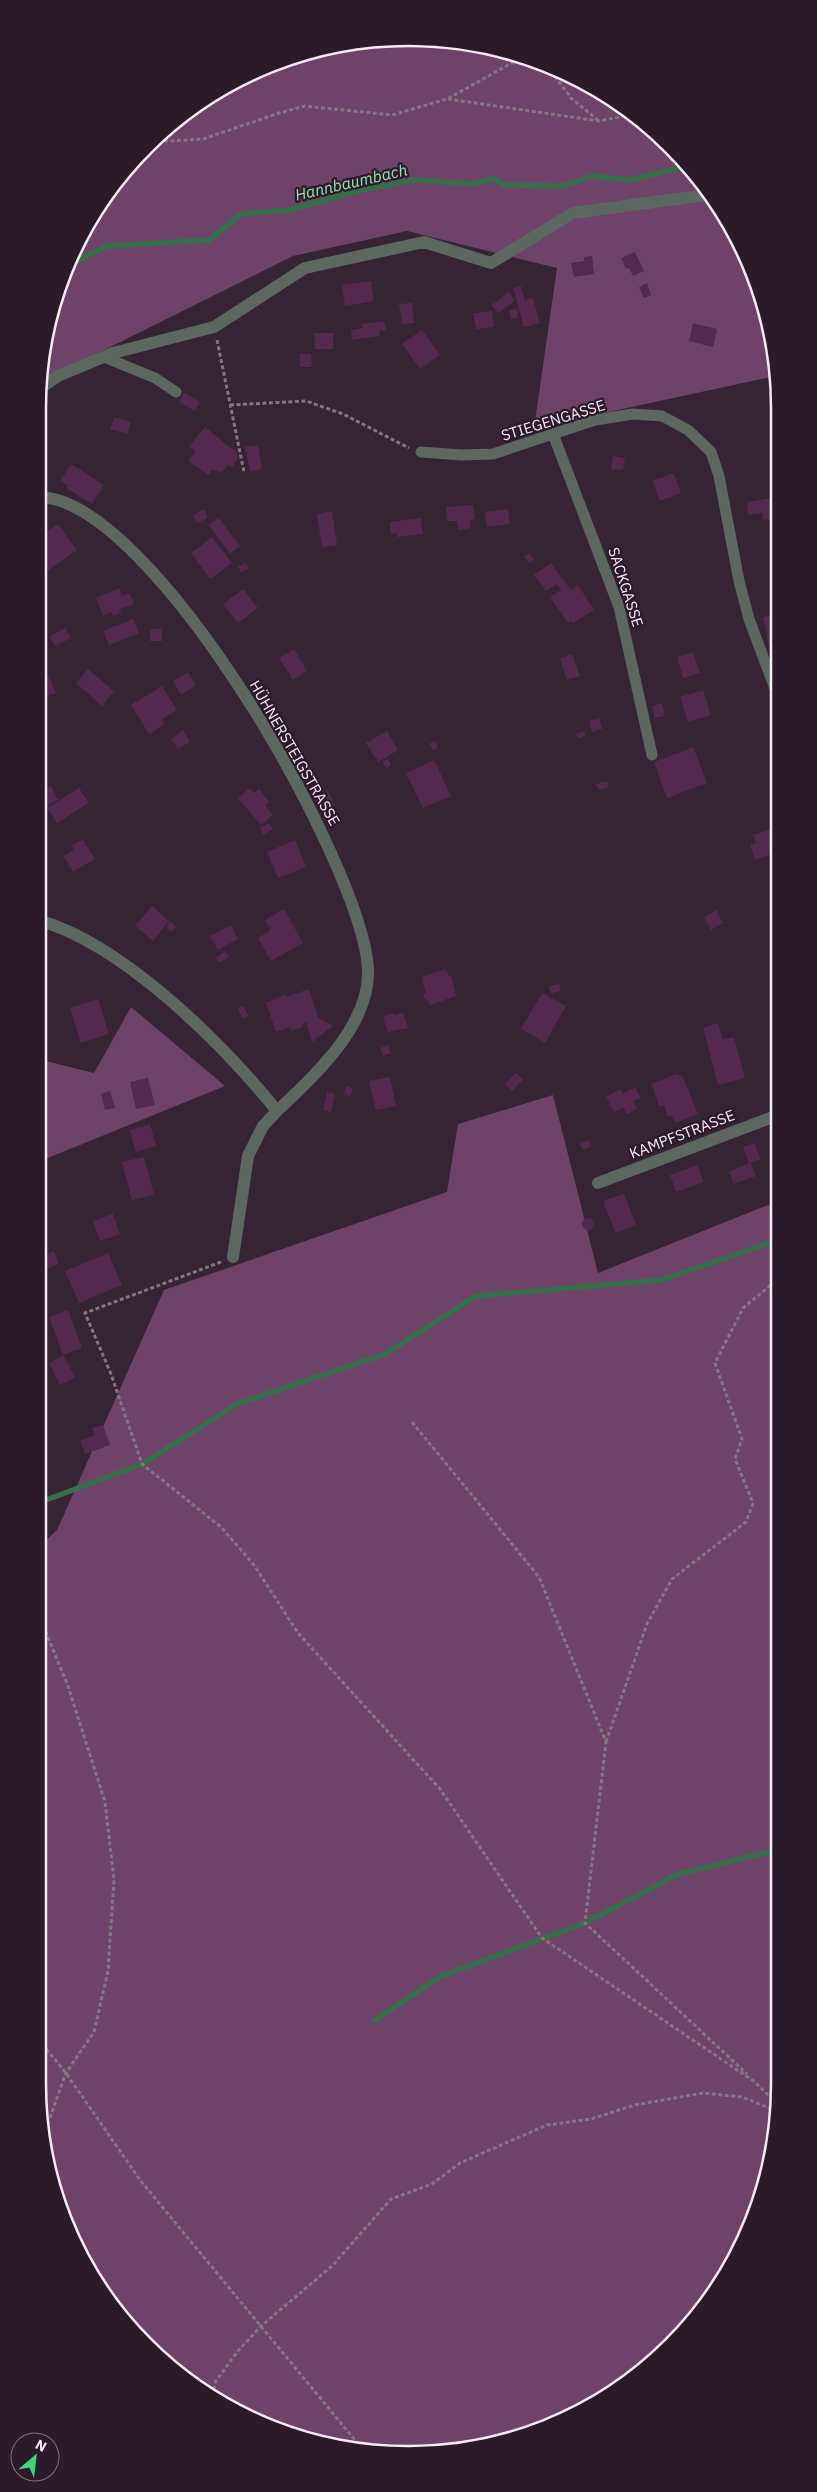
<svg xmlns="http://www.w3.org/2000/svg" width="817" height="2492" font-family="'IBM Plex Sans',sans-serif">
  <rect width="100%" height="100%" fill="#362334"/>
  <!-- forest -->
  <path fill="#6e4269" d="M409 38 481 45 594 87 671 146 741 244 776 360V376L534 428 557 268 407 231 293 256 40 382C44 344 50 300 67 265 114 163 193 88 301 55 313 52 325 47 337 44 361 40 385 40 409 38Z
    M131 1007 225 1086 38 1162V1059L94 1073Z
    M553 1095 598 1273 778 1201 779 2083 772 2156 751 2226 717 2289 634 2378 572 2416 505 2442 433 2454 360 2451 244 2416 182 2378 130 2328 66 2225 45 2156 38 2083V1548L57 1530 164 1290 447 1192 458 1124Z"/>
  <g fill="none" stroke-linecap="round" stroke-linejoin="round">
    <!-- stream -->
    <path stroke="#366e4a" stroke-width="5.5" d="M64 273 69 265 107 246 209 240 241 214 289 210 361 190 415 180 472 184 493 178 504 185 564 186 592 176 629 180 680 168 683 164
      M38 1503 142 1464 237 1404 385 1354 476 1296 661 1280 778 1240
      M375 2020 439 1977 585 1923 678 1874 769 1852 779 1847"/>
  </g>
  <!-- building -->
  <path fill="#54294f" d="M635 252 644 271 633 276 629 268 626 269 621 258Z
    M592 256 594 274 574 277 571 263 584 261V257Z
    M371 281 374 301 345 306 342 285Z
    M647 283 651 295 644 298 639 287Z
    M521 286 525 300 533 298 540 323 524 327 513 288Z
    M509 292 515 301 498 313 492 305Z
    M412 303 414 323 402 324 399 304Z
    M517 309 518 318 511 319 509 310Z
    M492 311 494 327 476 329 473 313Z
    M384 321 386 330 379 331 380 336 352 340 351 330 363 328 362 324Z
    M693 323 717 329 713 347 689 341Z
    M422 330 440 355 420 369 402 344Z
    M314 333H333V349H315Z
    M300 354H311L312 367H300Z
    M184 393 200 402 195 411 179 402Z
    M114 417 131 422 127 434 110 429Z
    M205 427 237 453 238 459 232 467 228 465 222 472 212 470 209 475 188 461 196 452 189 446Z
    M258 445 262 469 250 472 245 447Z
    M613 456 625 458 623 470 611 469Z
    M71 464 104 485 92 504 66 488 68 485 60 481Z
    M674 473 681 493 660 501 652 481Z
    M777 497V518L763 520 762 513 748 515 747 502Z
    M473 505 475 519 470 520 471 528 458 530 457 521H447L446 507Z
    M204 509 208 518 197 523 193 515Z
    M508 509 510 524 487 527 485 512Z
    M332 511 337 545 322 547 317 514Z
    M219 518 240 546 230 554 209 525Z
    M421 518 423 534 397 537V533L391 534 390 522Z
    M58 524 77 550 47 571 38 558V538Z
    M212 537 232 563 210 579 191 553Z
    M529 553 534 560 529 563 524 557Z
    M246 563 249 569 241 572 238 567Z
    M551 563 571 590 578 585 594 610 573 623 571 621 568 623 550 597 561 590 557 584 546 591 534 575Z
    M119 588 122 596 130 593 134 604 120 609 121 613 113 616 112 612 103 616 96 598Z
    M243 589 258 608 238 623 223 604Z
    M777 615V651L770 653 763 617Z
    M133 619 139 633 109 645 103 631Z
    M65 628 71 638 55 646 50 636Z
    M162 628V641H150V629Z
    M294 649 307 671 293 680 279 658Z
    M693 652 700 673 683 678 677 657Z
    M572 654 580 676 567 680 560 658Z
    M88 669 114 691 102 706 76 683Z
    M188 672 196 685 181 695 173 681Z
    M49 676 56 693 40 699 41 703 38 705V681Z
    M162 686 177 710 162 719 165 724 149 734 131 705Z
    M703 690 711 715 688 722 680 697Z
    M662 703 665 716 655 718 652 706Z
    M599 718 602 729 592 732 589 721Z
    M183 730 190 742 178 749 171 739Z
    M387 731 398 750 378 762 366 743Z
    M584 731 586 735 578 739 576 734Z
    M435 741 438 748 433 750 429 744Z
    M693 747 707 783 667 798 654 762Z
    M388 759 391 765 386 768 383 762Z
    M434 760 451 796 423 808 406 773Z
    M607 781 609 787 599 790 596 784Z
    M51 786 58 800 46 806 39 791Z
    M79 788 89 803 57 823 47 808Z
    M250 788 254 793 259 789 269 802 265 805 273 815 261 825 238 798Z
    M328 791 335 805 321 811 314 798Z
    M269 823 273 829 263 835 260 828Z
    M777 827V836L772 838 777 852 755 860 750 844 756 843 753 835Z
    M83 840 95 859 73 872 63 856 74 850 72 845Z
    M295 840 306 867 278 878 267 852Z
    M152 906 169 921 153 941 135 926Z
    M284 909 303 943 271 961 258 938 271 930 265 920Z
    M716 910 723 923 711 930 704 917Z
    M171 922 176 927 171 932 166 926Z
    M231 925 238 939 218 950 210 936Z
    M225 951 229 957 219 963 216 958Z
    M446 969 449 976 451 975 456 996 430 1005 428 1000 425 1001 423 994 426 993 421 977Z
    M559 984 561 991 551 993 549 986Z
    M309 989 318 1017 333 1026 312 1042 306 1022 302 1024 303 1027 291 1031 290 1027 276 1032 266 1003 285 994 286 997Z
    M542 993 566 1006 545 1043 521 1029Z
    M98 999 109 1034 81 1043 70 1008Z
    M243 1006 249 1016 243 1019 238 1009Z
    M393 1013 394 1015 403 1013 408 1028 388 1032 383 1017Z
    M718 1023 723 1040 734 1037 745 1078 718 1085 703 1028Z
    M388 1045 391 1053 383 1056 380 1048Z
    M515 1073 523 1079 513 1091 505 1085Z
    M676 1074 683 1077 698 1114 676 1123 672 1115 668 1117 664 1105 660 1107 651 1084Z
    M390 1077 396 1106 376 1110 369 1081Z
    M148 1078 155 1105 136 1109 130 1082Z
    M347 1086 353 1089 350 1097 344 1094Z
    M635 1087 641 1098 633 1101 637 1109 627 1114 623 1108 614 1112 606 1097 621 1089 623 1094Z
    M110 1091 115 1108 105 1110 101 1094Z
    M327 1092 335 1094 331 1112 323 1110Z
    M150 1124 156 1146 136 1152 130 1130Z
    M589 1140 592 1146 583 1150 580 1144Z
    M754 1143 761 1159 751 1163 756 1176 734 1184 729 1172 749 1163 743 1147Z
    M144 1157 154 1195 132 1200 122 1162Z
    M697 1165 704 1182 676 1192 670 1175Z
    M624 1194 636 1225 616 1233 604 1204 605 1200Z
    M113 1214 120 1234 100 1241 93 1221Z
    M582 1224a6 6 0 1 1 12 0a6 6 0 1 1-12 0Z
    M54 1251 59 1264 46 1269 42 1256Z
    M108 1253 122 1285 79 1303 65 1271Z
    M68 1310 82 1348 63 1355 49 1317Z
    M63 1355 75 1377 60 1385 49 1363Z
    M103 1425 110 1445 85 1454 80 1441 95 1435 92 1428Z"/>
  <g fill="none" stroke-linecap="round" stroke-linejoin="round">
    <!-- path -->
    <path stroke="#857483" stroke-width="3" stroke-dasharray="4 2.5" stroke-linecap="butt" d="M551 71 571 98 599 121
      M448 99 599 121 630 115
      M151 142 203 139 279 113 305 106 392 115 447 99 519 59
      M217 340 244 472
      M230 405 306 401 343 414 409 448
      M221 1262 85 1313 111 1374 142 1464 221 1527 254 1565 298 1633 440 1789 542 1938 755 2082 777 2104
      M412 1422 539 1577 606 1742 585 1923 747 2074
      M38 1613 68 1686 105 1802 114 1880 108 1971 94 2032 66 2073 43 2137
      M606 1742 647 1624 672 1579 746 1522 753 1503 735 1459 742 1439 715 1363 743 1308 778 1279
      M38 2039 66 2073 140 2180 364 2451
      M212 2396 216 2381 237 2352 260 2327 332 2266 391 2199 432 2184 460 2163 547 2125 591 2119 635 2105 703 2093 742 2097 777 2111"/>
    <!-- lane -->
    <path stroke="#5c675f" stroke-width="11" d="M104 357 155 378 176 392
      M553 434 619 607 652 755
      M421 452 462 455 493 454 595 420 633 414 662 416 688 430 711 452 719 476 739 581 749 619 777 694"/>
    <!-- street -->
    <path stroke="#5c675f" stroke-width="12" d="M39 389 58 376 113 353 214 327 305 268 424 242 491 263 573 213 706 195
      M38 497C152 496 361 863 368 968 371 1025 315 1075 277 1111 222 1043 123 944 38 920
      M598 1183 778 1115
      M233 1257 248 1156 263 1126 277 1111"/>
  </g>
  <g text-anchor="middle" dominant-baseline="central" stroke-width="4.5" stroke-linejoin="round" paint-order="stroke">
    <!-- street labels -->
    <g font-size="15" fill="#f8ebf6" stroke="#2c1a2a">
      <text transform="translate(553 420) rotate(-17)">STIEGENGASSE</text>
      <text transform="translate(626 587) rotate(72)">SACKGASSE</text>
      <text transform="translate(295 753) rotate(60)">HÜHNERSTEIGSTRASSE</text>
      <text transform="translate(682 1134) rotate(-21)">KAMPFSTRASSE</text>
    </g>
    <!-- water labels -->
    <g font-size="16" font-style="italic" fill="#92e5ac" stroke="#2c1a2a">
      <text transform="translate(351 182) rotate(-13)">Hannbaumbach</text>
    </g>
  </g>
  <!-- crop -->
  <path d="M0 0H817V2492H0ZM408 46H409A362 362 0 0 1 771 408V2084A362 362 0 0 1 409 2446H408A362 362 0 0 1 46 2084V408A362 362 0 0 1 408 46Z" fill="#2c1a2a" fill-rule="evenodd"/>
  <path fill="none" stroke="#f8ebf6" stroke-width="2.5" d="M408 46H409A362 362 0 0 1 771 408V2084A362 362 0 0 1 409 2446H408A362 362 0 0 1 46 2084V408A362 362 0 0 1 408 46Z"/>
  <!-- north arrow -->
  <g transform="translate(35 2457) rotate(28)"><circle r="24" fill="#2c1a2a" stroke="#7e6e7c"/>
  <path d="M0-4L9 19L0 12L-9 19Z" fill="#39d87f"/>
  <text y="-8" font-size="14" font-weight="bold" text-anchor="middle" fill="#f8ebf6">N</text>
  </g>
</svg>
